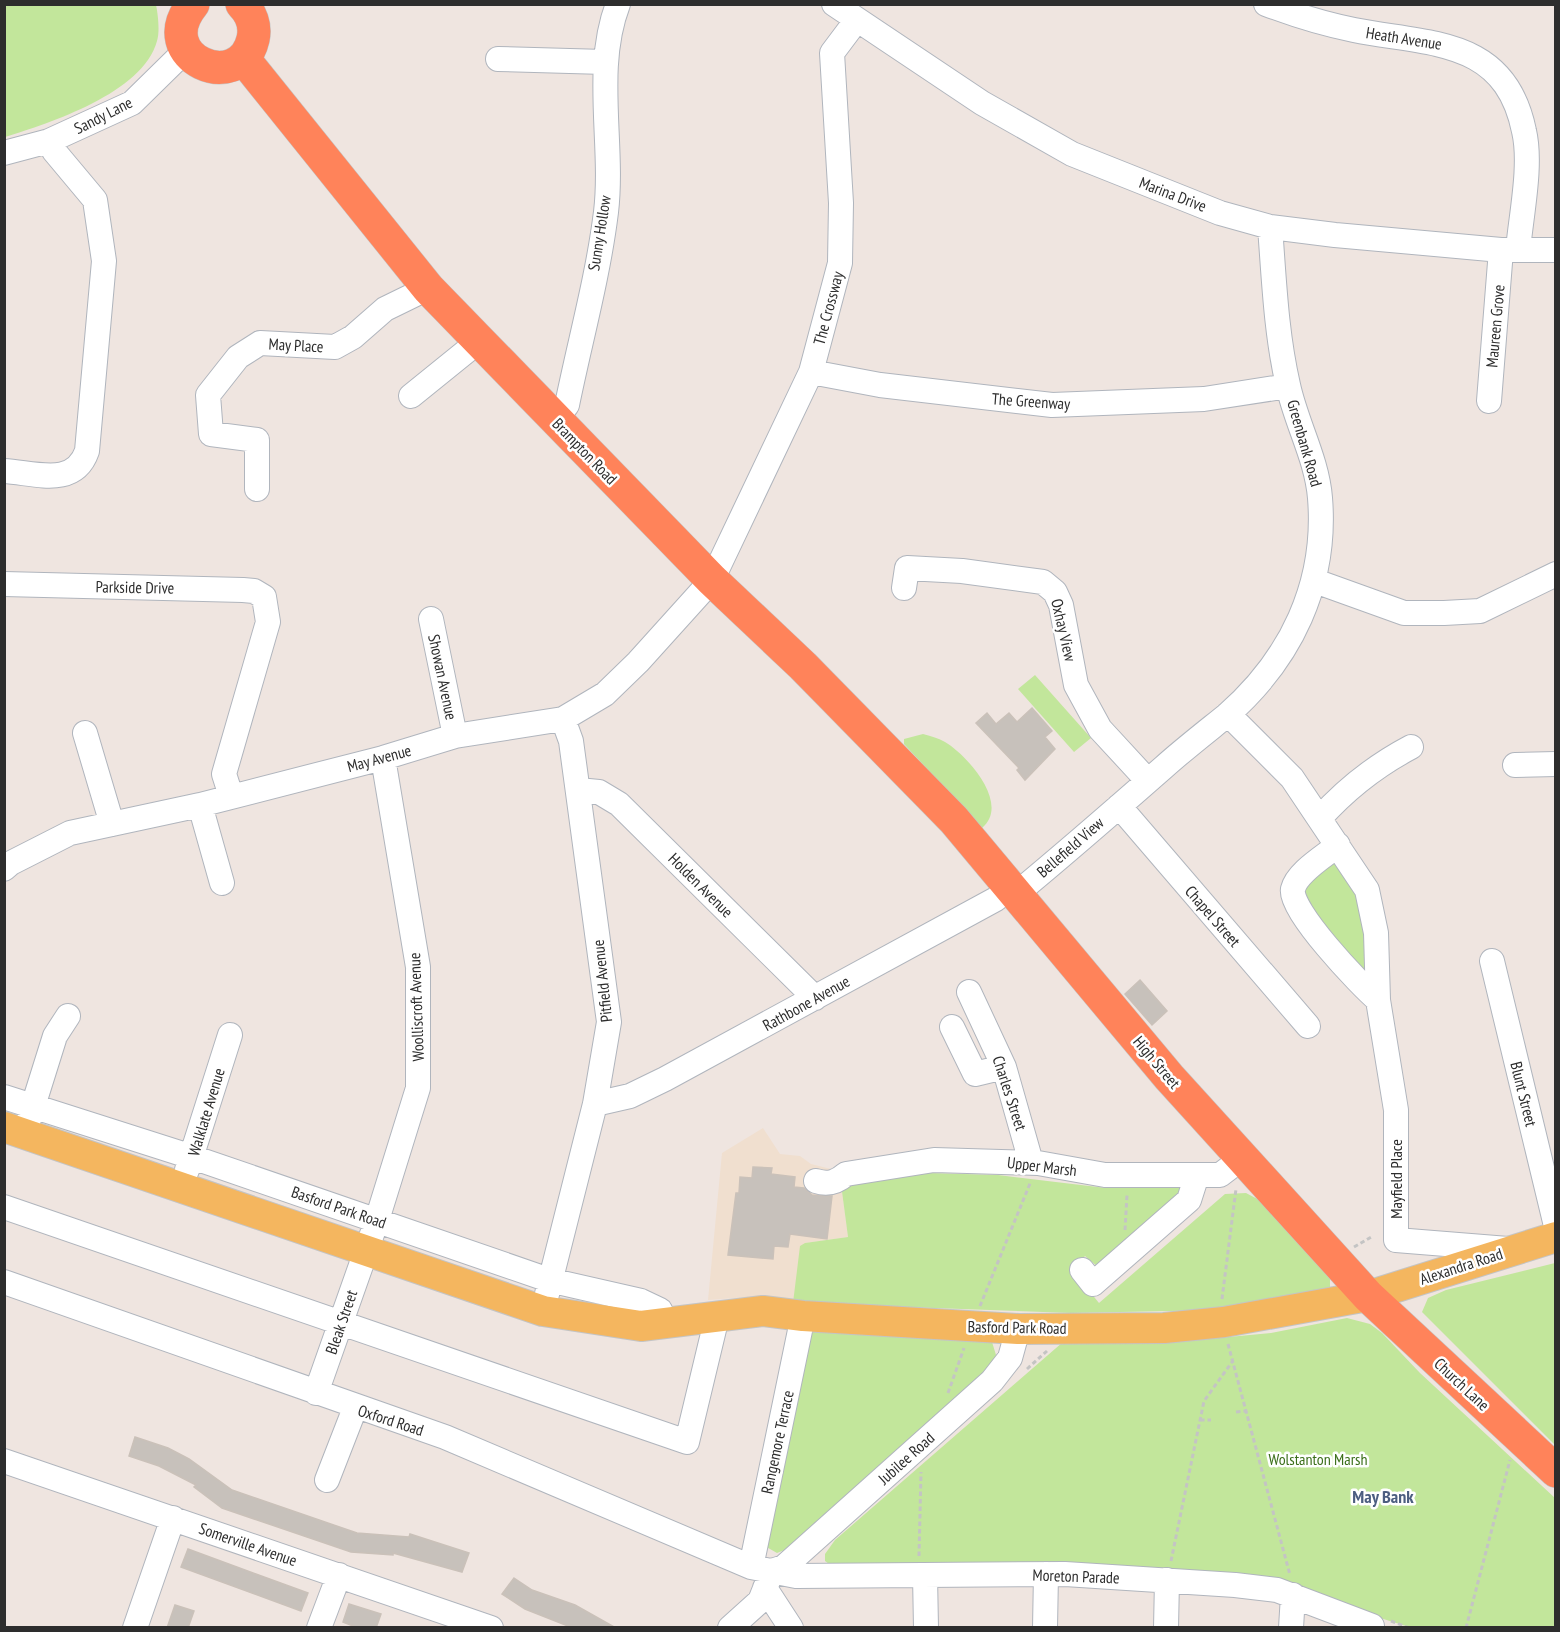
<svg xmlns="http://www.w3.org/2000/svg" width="1560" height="1632" font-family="'PT Sans Narrow',sans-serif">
  <rect width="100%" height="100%" fill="#efe5e0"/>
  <!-- education -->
  <path fill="#f0dfcf" d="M763 1128 780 1154 800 1156 811 1164 831 1169 841 1184 848 1237 805 1243 793 1303 748 1297 708 1300 722 1153Z"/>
  <!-- green -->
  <path fill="#c2e69b" d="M5 4 156 5C158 14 160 32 157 41 143 93 50 123 5 137Z
    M1035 675 1091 738 1074 752 1018 689Z
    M923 734C930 736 938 738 945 742 967 755 1011 804 982 828L904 744V739Z
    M1338 845 1367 890 1378 1000 1359 985 1296 880Z
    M929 1173 998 1175 1106 1188 1180 1187 1181 1193 1098 1267 1085 1256 1073 1271 1099 1303 1225 1194 1246 1193 1263 1202 1330 1276V1288L1323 1293 1219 1310 1071 1313 793 1303 800 1246 805 1243 848 1237 841 1184Z
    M1555 1263H1556L1555 1445 1422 1312 1428 1298 1446 1290Z
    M1347 1318 1370 1324 1382 1333 1420 1373 1555 1498V1627H1409L1278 1586 832 1566 825 1561V1554L835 1540 1063 1342H1176L1271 1333Z
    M814 1328 992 1342 996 1355 988 1373 792 1547 777 1553 763 1545 804 1346Z"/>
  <!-- building -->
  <path fill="#c7c1bb" stroke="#cac1b9" stroke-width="1.5" d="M1032 708 1052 731 1045 737 1055 749 1025 780 1017 770 1019 768 976 723 987 713 996 724 1009 713 1017 722Z
    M1140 980 1167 1011 1152 1025 1125 994Z
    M753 1167 772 1168 771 1174 795 1177 794 1187 804 1188 812 1195 832 1196 827 1239 790 1234 788 1247 774 1246 773 1259 728 1255 736 1193H739L740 1177 752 1178Z
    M135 1437 168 1448 189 1459 232 1490 357 1533 409 1537 410 1534 469 1553 462 1572 393 1553V1555L351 1552 222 1508 194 1487 196 1485 159 1466 129 1456Z
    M188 1549 308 1593 301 1611 181 1567Z
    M514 1578 532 1590 575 1605 616 1628H573L525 1609 502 1594Z
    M349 1604 381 1614 376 1628H358L343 1622Z
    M175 1605 194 1611 188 1628H167Z"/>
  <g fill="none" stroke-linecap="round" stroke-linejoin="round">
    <!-- minor casing -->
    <g stroke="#b0b5bd" stroke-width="26">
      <path id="minor" d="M834 4 982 103 1072 154 1220 213 1270 227 1335 235 1501 250H1556
        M1266 4C1295 15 1324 24 1354 30 1429 45 1505 37 1524 131 1532 165 1521 215 1518 250
        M498 59 605 62
        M4 153 49 141 132 103 186 50
        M811 372 880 385 1052 405 1204 399 1288 386
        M411 396 479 341
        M1489 401 1501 250
        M554 421 567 405C580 341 598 277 606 212 614 145 593 69 618 4
        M4 471C36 473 74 488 87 451L104 261 95 200 54 151 49 141
        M257 489V440L211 434 208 395 238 357 260 343 335 347 353 337 385 309 428 288
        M1315 581 1404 613H1444L1480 611 1556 574
        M4 584 243 590 254 591 264 597 268 622 224 774 231 796
        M904 588 907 568 962 571 1043 582 1055 592 1061 605 1076 685 1100 729 1148 781
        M431 619 455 736
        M1228 714 1292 778 1367 890 1376 933 1378 1000 1396 1110V1240L1508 1249
        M85 733 112 824
        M1515 765 1556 764
        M578 790 599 792 619 804 815 998
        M200 805 222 883
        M1119 806 1308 1026
        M1320 818C1347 788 1375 766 1411 747
        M1338 845C1325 856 1297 872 1293 889 1288 909 1361 986 1378 1000
        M4 869 11 863 70 833 200 805 383 758 455 736 563 719 605 694 638 662 712 580 811 372 840 263 841 203 832 53 856 21
        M1016 894C1066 853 1115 810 1164 767 1184 749 1206 732 1227 715 1291 659 1327 584 1320 498 1317 459 1296 423 1288 385 1276 333 1274 279 1270 227
        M1492 961 1556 1226
        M969 992 1004 1067 1031 1162
        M952 1027 975 1074 1004 1067
        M4 1097 192 1157 549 1280 641 1301 660 1310 666 1323
        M595 1104 630 1096 665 1079 996 899 1010 887
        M29 1119 55 1036 68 1016
        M187 1170 230 1035
        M816 1181C828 1185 837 1182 846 1174L934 1160 1038 1163 1105 1175H1220L1241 1159
        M4 1207 687 1442 717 1317
        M1082 1270 1093 1284 1189 1200 1197 1175
        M4 1282 445 1437 751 1567 796 1576 1065 1574 1235 1585 1277 1590 1372 1626
        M547 1294 595 1104 609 1022 571 741 563 719
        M316 1393 377 1220 418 1088V967L383 758
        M4 1461 491 1628
        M327 1480 355 1408
        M751 1567 803 1316
        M772 1571 784 1567 992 1381 1010 1358 1018 1329
        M925 1575 926 1628
        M765 1588 791 1628
        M135 1628 173 1518
        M319 1628 339 1575
        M730 1628 760 1601 772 1571
        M1045 1628 1046 1574
        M1166 1628 1167 1580
        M1291 1628 1293 1595"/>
    </g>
    <!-- major casing -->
    <g stroke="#c4c4c4" stroke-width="32">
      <path id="major" d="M4 1127 543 1311 641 1326 763 1311 803 1316 1018 1329 1164 1328 1224 1322 1368 1296 1556 1237"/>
    </g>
    <!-- highway casing -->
    <g stroke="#c4c4c4" stroke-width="34">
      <path id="highway" d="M193 4C149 58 240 96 253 39 256 26 251 13 242 4
        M243 58 428 288 712 580 803 666 954 820 1169 1077 1368 1296 1556 1471"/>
    </g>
    <!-- path -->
    <path stroke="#c4c4c4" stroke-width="3" stroke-dasharray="4.5 3" stroke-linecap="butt" d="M1125 1230 1127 1195
      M1354 1247 1373 1236
      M1222 1299 1236 1189
      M980 1306 1031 1181
      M1228 1344 1290 1575
      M1027 1369 1047 1351
      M948 1393 964 1348
      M1236 1412 1245 1411
      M1200 1420H1211
      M919 1556 921 1472
      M1171 1561 1204 1401 1232 1362
      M1391 1621 1409 1628
      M1466 1628 1510 1460"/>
    <!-- minor -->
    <use href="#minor" stroke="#fff" stroke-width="24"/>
    <!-- major -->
    <use href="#major" stroke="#f4b65f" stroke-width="30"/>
    <!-- highway -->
    <use href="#highway" stroke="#ff835a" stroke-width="33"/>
  </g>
  <g text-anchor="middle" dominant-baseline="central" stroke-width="5" stroke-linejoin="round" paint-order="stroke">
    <!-- street labels -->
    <g font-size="16" fill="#2d2d2d" stroke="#fff">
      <text transform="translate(1404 38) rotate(9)">Heath Avenue</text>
      <text transform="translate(103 115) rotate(-27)">Sandy Lane</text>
      <text transform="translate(1173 194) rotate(21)">Marina Drive</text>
      <text transform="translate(599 233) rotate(-81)">Sunny Hollow</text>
      <text transform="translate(828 308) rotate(-75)">The Crossway</text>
      <text transform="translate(1495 326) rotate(-85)">Maureen Grove</text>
      <text transform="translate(296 345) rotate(3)">May Place</text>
      <text transform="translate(1031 401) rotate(4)">The Greenway</text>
      <text transform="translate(1305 443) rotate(74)">Greenbank Road</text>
      <text transform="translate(585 451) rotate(46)">Brampton Road</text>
      <text transform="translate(135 587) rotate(1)">Parkside Drive</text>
      <text transform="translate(1064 630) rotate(77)">Oxhay View</text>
      <text transform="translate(443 677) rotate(78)">Showan Avenue</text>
      <text transform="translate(379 758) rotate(-15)">May Avenue</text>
      <text transform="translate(1070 847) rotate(-41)">Bellefield View</text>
      <text transform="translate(701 885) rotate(45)">Holden Avenue</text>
      <text transform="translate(1213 916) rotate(49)">Chapel Street</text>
      <text transform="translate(602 981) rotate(-96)">Pitfield Avenue</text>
      <text transform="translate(806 1003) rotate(-29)">Rathbone Avenue</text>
      <text transform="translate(416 1007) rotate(-92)">Woolliscroft Avenue</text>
      <text transform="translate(1157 1062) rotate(50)">High Street</text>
      <text transform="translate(1010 1093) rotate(72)">Charles Street</text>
      <text transform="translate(1524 1094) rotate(76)">Blunt Street</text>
      <text transform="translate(206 1112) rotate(-73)">Walklate Avenue</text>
      <text transform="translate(1042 1166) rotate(7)">Upper Marsh</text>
      <text transform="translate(1396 1179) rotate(-90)">Mayfield Place</text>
      <text transform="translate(339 1207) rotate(19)">Basford Park Road</text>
      <text transform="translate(1461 1266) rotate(-18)">Alexandra Road</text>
      <text transform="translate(341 1322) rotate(-71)">Bleak Street</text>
      <text transform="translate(1017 1327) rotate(1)">Basford Park Road</text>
      <text transform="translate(1462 1384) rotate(43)">Church Lane</text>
      <text transform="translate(391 1420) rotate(18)">Oxford Road</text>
      <text transform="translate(777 1442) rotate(-78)">Rangemore Terrace</text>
      <text transform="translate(906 1458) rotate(-42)">Jubilee Road</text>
      <text transform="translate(248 1544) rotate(19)">Somerville Avenue</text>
      <text transform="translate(1076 1576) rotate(2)">Moreton Parade</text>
    </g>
    <!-- park labels -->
    <g font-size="16" fill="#3a6e19" stroke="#fff">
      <text x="1318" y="1459">Wolstanton Marsh</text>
    </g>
    <!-- neighbourhood labels -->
    <g font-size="18" font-weight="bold" fill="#4c5e80" stroke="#fff">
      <text x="1383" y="1496">May Bank</text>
    </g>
  </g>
  <!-- border -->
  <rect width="1560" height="1632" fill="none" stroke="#2d2d2d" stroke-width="12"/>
</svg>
